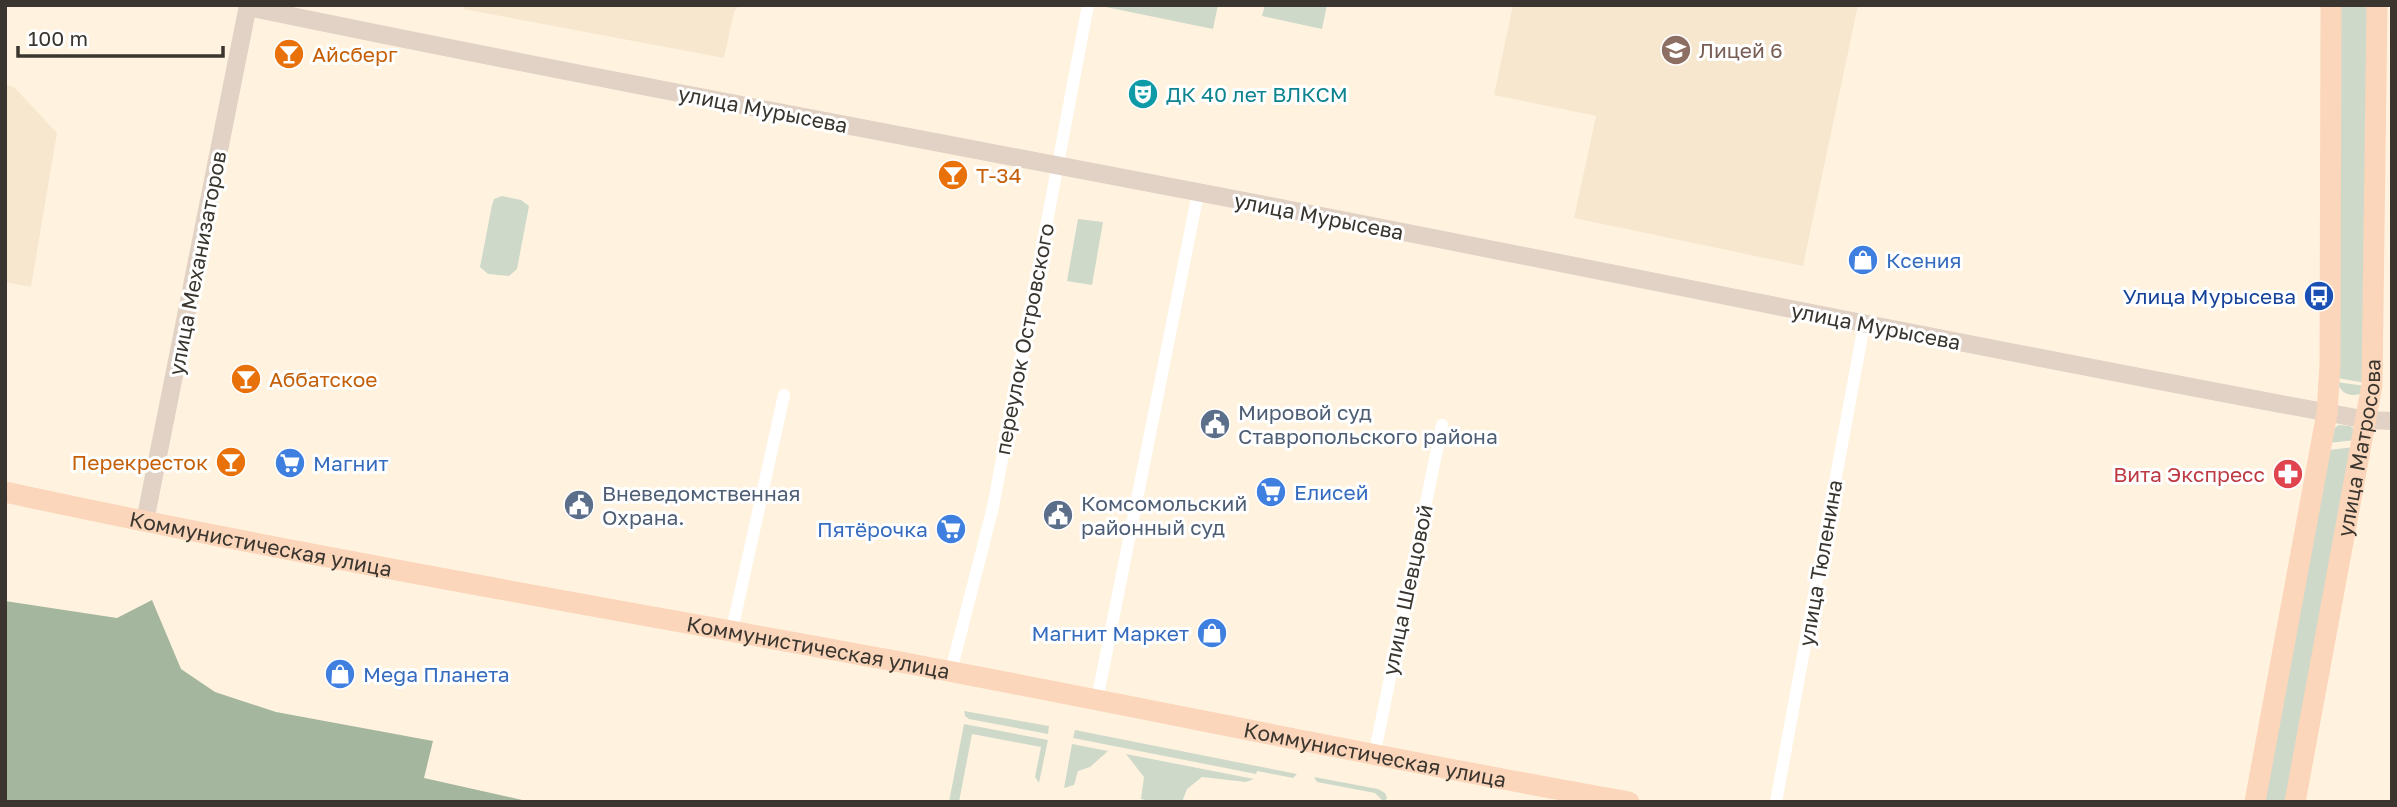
<svg xmlns="http://www.w3.org/2000/svg" width="2397" height="807" font-family="'Golos Text',sans-serif">
  <rect width="100%" height="100%" fill="#fff3e0"/>
  <!-- built -->
  <path fill="#f7e7ce" d="M464 5H740L734 12 724 58 463 9Z
    M1513 5H1858L1803 266 1574 218 1596 116 1494 95Z
    M5 85 14 87 57 133 31 287 5 282Z"/>
  <!-- green -->
  <path fill="#ced9c9" d="M1096 5H1218L1213 29Z
    M1265 5H1327L1322 29 1262 16Z
    M2339 5H2368L2366 383 2337 378Z
    M502 196 521 200 529 206 517 269 509 276 488 274 480 267 492 205 494 199Z
    M1078 219 1103 222 1092 285 1067 281Z
    M2337 382 2365 386 2360 394C2349 397 2341 393 2337 382Z
    M2338 425 2350 426 2354 429 2356 440 2329 443 2335 428Z
    M2355 447 2286 802H2262L2328 450Z
    M964 711 1049 726 1048 734 969 719 965 716Z
    M964 724 1048 740 1039 783 1035 777 1041 747 972 734 959 802H949Z
    M1075 730 1297 774 1293 778 1257 771 1256 774 1073 738Z
    M1072 744 1108 751 1090 767 1078 771 1074 785 1064 788Z
    M1126 754 1254 779 1246 782 1202 777 1187 789 1182 802H1156L1141 799 1144 777Z
    M1314 777 1378 789 1385 793 1387 798 1384 802 1375 793 1317 782Z"/>
  <!-- forest -->
  <path fill="#a4b69d" d="M152 600 181 669 215 692 276 712 433 741 424 778 531 802H5V601L117 618Z"/>
  <g fill="none" stroke-linecap="round" stroke-linejoin="round">
    <!-- street -->
    <path stroke="#fff" stroke-width="12" d="M732 630 784 395
      M951 671 993 507 1088 5
      M1097 700 1198 193
      M1374 756 1442 425
      M1776 802 1864 325"/>
    <!-- secondary -->
    <path stroke="#e2d2c6" stroke-width="18" d="M248 7C595 79 943 143 1291 210 1650 280 2008 354 2367 420L2392 421
      M145 521 248 5"/>
    <!-- primary -->
    <g stroke="#fbd6bb" stroke-width="21">
      <path id="s1" d="M5 492C306 557 609 608 911 664 1151 709 1389 760 1629 802"/>
      <path d="M2255 802 2327 413 2330 365 2331 5"/>
      <path id="s2" d="M2295 802 2372 385 2377 5"/>
    </g>
  </g>
  <!-- icons -->
  <defs>
    <g id="school-disc" transform="scale(1.575)"><circle r="9.5" fill="#8d6e63" stroke="#fff"/><path d="M0-5L7-2L0 1L-7-2ZM-4 1L0 2.5L4 1V4Q0 6-4 4Z" fill="#fff"/></g>
    <g id="bar-disc" transform="scale(1.575)"><circle r="9.5" fill="#e8710a" stroke="#fff"/><path d="M-6-5H6L.8 .8V4.5H3.5V6h-7V4.5H-.8V.8Z" fill="#fff"/></g>
    <g id="theatre-disc" transform="scale(1.575)"><circle r="9.5" fill="#0f9aa8" stroke="#fff"/><path d="M-5-5.5Q0-4 5-5.5V0Q5 5 0 6Q-5 5-5 0ZM-3.3-2.5H-1v1.5H-3.3ZM1-2.5H3.3v1.5H1ZM-2.8 1Q0 5.5 2.8 1Z" fill="#fff"/></g>
    <g id="shop-disc" transform="scale(1.575)"><circle r="9.5" fill="#3f7fe0" stroke="#fff"/><path d="M-5-2.5h2.3a2.7 3.5 0 0 1 5.4 0H5L5.5 6h-11ZM-1.5-2.5h3a1.5 2.3 0 0 0-3 0Z" fill="#fff"/></g>
    <g id="bus-disc" transform="scale(1.575)"><circle r="9.5" fill="#1a4fb4" stroke="#fff"/><path d="M-5-6H5V4H4V6H2V4H-2V6H-4V4H-5ZM-3.5-4V0h7V-4ZM-3.5 1.2v1.5H-2V1.2ZM2 1.2v1.5H3.5V1.2Z" fill="#fff"/></g>
    <g id="civic-disc" transform="scale(1.575)"><circle r="9.5" fill="#5c6f8a" stroke="#fff"/><path d="M-.6-6.5H3V-4.5H.6V-3L4-1V1h2V6H-6V1h2V-1L-.6-3ZM-1.2 2.5V6h2.4V2.5Z" fill="#fff"/></g>
    <g id="supermarket-disc" transform="scale(1.575)"><circle r="9.5" fill="#3f7fe0" stroke="#fff"/><path d="M-6-5.5h2.5l.6 2H6L4.5 2H-2.5L-4.4-4H-6ZM-1.5 3.2a1.3 1.3 0 1 0 .1 0ZM3 3.2a1.3 1.3 0 1 0 .1 0Z" fill="#fff"/></g>
    <g id="pharmacy-disc" transform="scale(1.575)"><circle r="9.5" fill="#e0444e" stroke="#fff"/><path d="M-2-6h4v4h4v4h-4v4h-4v-4h-4v-4h4Z" fill="#fff"/></g>
  </defs>
  <g fill-rule="evenodd">
    <use href="#school-disc" x="1676" y="50"/>
    <use href="#bar-disc" x="289" y="54"/>
    <use href="#theatre-disc" x="1143" y="94"/>
    <use href="#bar-disc" x="953" y="175"/>
    <use href="#shop-disc" x="1863" y="260"/>
    <use href="#bus-disc" x="2319" y="296"/>
    <use href="#bar-disc" x="246" y="379"/>
    <use href="#civic-disc" x="1215" y="424"/>
    <use href="#bar-disc" x="231" y="462"/>
    <use href="#supermarket-disc" x="290" y="463"/>
    <use href="#pharmacy-disc" x="2288" y="474"/>
    <use href="#supermarket-disc" x="1271" y="492"/>
    <use href="#civic-disc" x="579" y="505"/>
    <use href="#civic-disc" x="1058" y="515"/>
    <use href="#supermarket-disc" x="951" y="529"/>
    <use href="#shop-disc" x="1212" y="633"/>
    <use href="#shop-disc" x="340" y="674"/>
  </g>
  <g text-anchor="middle" dominant-baseline="central" stroke-width="6" stroke-linejoin="round" paint-order="stroke">
    <!-- education labels -->
    <g font-size="21" fill="#785e54" stroke="#fff" text-anchor="start">
      <text x="1699" y="50">Лицей 6</text>
    </g>
    <!-- food labels -->
    <g font-size="21" fill="#c56008" stroke="#fff" text-anchor="start">
      <text x="312" y="54">Айсберг</text>
      <text x="976" y="175">Т-34</text>
      <text x="269" y="379">Аббатское</text>
      <text x="208" y="462" text-anchor="end">Перекресток</text>
    </g>
    <!-- culture labels -->
    <g font-size="21" fill="#0d838f" stroke="#fff" text-anchor="start">
      <text x="1166" y="94">ДК 40 лет ВЛКСМ</text>
    </g>
    <!-- street labels -->
    <g font-size="21" fill="#3a362f" stroke="#fff">
      <text transform="translate(763 109) rotate(11)">улица Мурысева</text>
      <text transform="translate(1319 216) rotate(11)">улица Мурысева</text>
      <text transform="translate(197 263) rotate(-79)">улица Механизаторов</text>
      <text transform="translate(1876 326) rotate(11)">улица Мурысева</text>
      <text transform="translate(1024 339) rotate(-79)">переулок Островского</text>
      <text stroke="none"><textPath href="#s2" startOffset="360">улица Матросова</textPath></text>
      <text stroke="none"><textPath href="#s1" startOffset="261">Коммунистическая улица</textPath></text>
      <text transform="translate(1820 563) rotate(-80)">улица Тюленина</text>
      <text transform="translate(1407 590) rotate(-78)">улица Шевцовой</text>
      <text stroke="none"><textPath href="#s1" startOffset="828">Коммунистическая улица</textPath></text>
      <text stroke="none"><textPath href="#s1" startOffset="1395">Коммунистическая улица</textPath></text>
    </g>
    <!-- shop labels -->
    <g font-size="21" fill="#366cbe" stroke="#fff" text-anchor="start">
      <text x="1886" y="260">Ксения</text>
      <text x="313" y="463">Магнит</text>
      <text x="1294" y="492">Елисей</text>
      <text x="928" y="529" text-anchor="end">Пятёрочка</text>
      <text x="1189" y="633" text-anchor="end">Магнит Маркет</text>
      <text x="363" y="674">Mega Планета</text>
    </g>
    <!-- transit labels -->
    <g font-size="21" fill="#164399" stroke="#fff" text-anchor="end">
      <text x="2296" y="296">Улица Мурысева</text>
    </g>
    <!-- service labels -->
    <g font-size="21" fill="#4e5e75" stroke="#fff" text-anchor="start">
      <text x="1238" y="412">Мировой суд<tspan x="1238" dy="24">Ставропольского района</tspan></text>
      <text x="602" y="493">Вневедомственная<tspan x="602" dy="24">Охрана.</tspan></text>
      <text x="1081" y="503">Комсомольский<tspan x="1081" dy="24">районный суд</tspan></text>
    </g>
    <!-- health labels -->
    <g font-size="21" fill="#be3a42" stroke="#fff" text-anchor="end">
      <text x="2265" y="474">Вита Экспресс</text>
    </g>
  </g>
  <!-- border -->
  <rect width="2397" height="807" fill="none" stroke="#3a362f" stroke-width="14"/>
  <!-- scale -->
  <path d="M18 46v10h205v-10" fill="none" stroke="#3a362f" stroke-width="3.5"/>
  <text x="28" y="46" font-size="21" fill="#3a362f" stroke="#ffffff" stroke-width="5" paint-order="stroke">100 m</text>
</svg>
